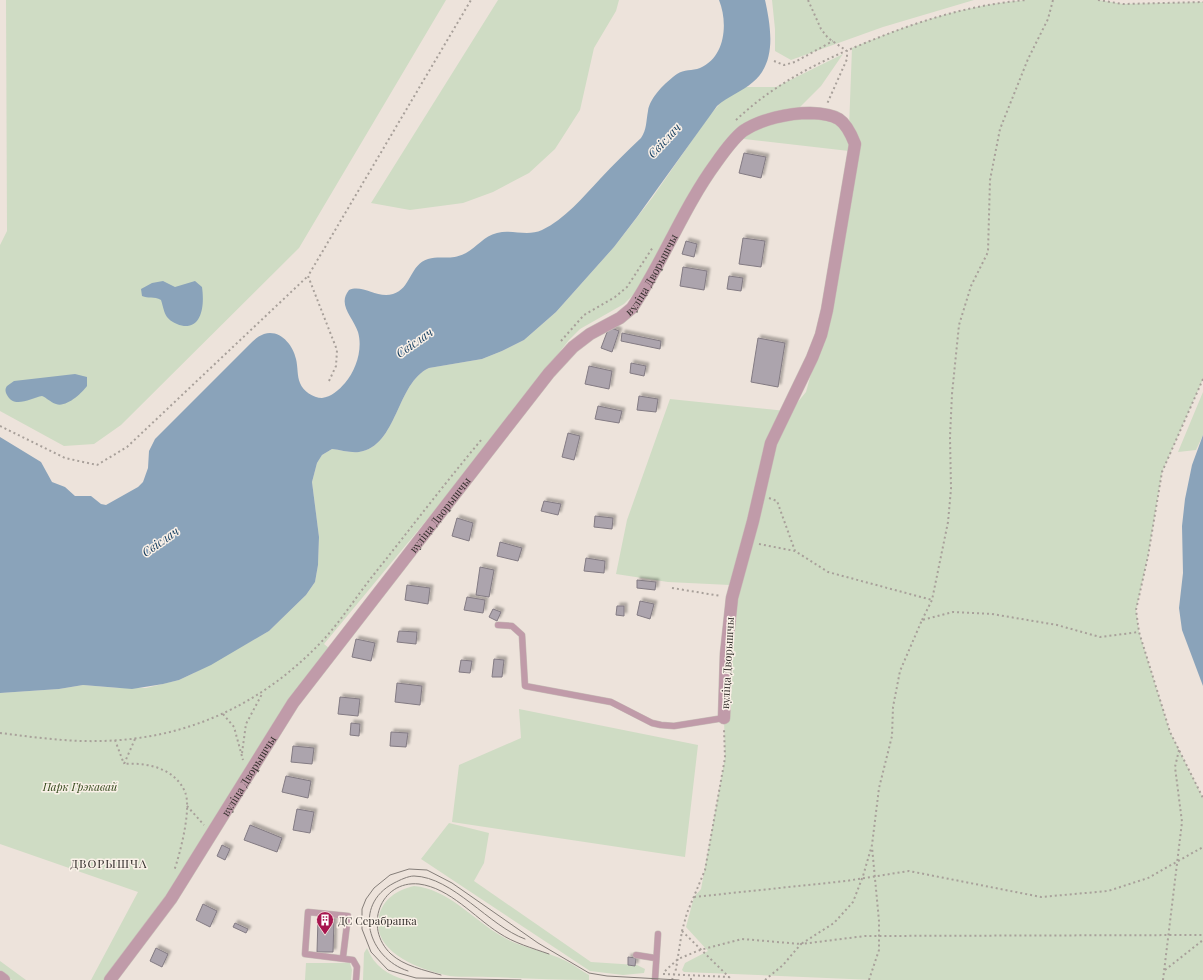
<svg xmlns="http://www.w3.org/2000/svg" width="1203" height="980" font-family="'Playfair Display',serif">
  <defs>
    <filter id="shadow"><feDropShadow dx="3" dy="-3" stdDeviation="1" flood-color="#0004"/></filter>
  </defs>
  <rect width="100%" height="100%" fill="#ede3db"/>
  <!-- green -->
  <path fill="#cfdcc4" d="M6 0H446L299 248 121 425 94 444 64 446 0 411V245L7 231Z
    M498 0H619L616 11 594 48 580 110 555 149 529 173 493 192 463 203 410 210 371 203Z
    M772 0H974L883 27 791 60 775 51V29Z
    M1026 0H1098L1123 4 1203 2V379L1162 472 1148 556 1136 610 1139 632 1170 732 1203 798V980H874L684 972 682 970 685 963 708 951 686 927 694 897 701 889 725 758 724 718 730 585 668 582 616 574 627 520 670 399 786 411 784 419 806 392 828 312 855 144 849 128 852 48C909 24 964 5 1026 0Z
    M843 54 821 86 793 114 839 121 850 143 849 151 735 138 639 289 624 304 580 329 569 340 520 402 483 452 324 644 330 649 169 898 106 980H91L138 892 0 844V693L59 689 83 685 119 688H146L179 680 194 673 269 631 306 595 315 582 318 565 319 537 312 482 317 463 322 455 332 449C341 450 350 453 359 452 398 446 396 383 429 368L482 359 502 351 524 340 556 312 614 247 652 198 709 116 724 99 745 87H776Z
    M1203 392V435L1196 450 1178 452Z
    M519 709 698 745 685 857 452 822 459 765 521 738Z
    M449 823 489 833 484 863 474 881 591 962 637 965 645 969 644 973 623 975 590 971 421 859Z
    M414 886C447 889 471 917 498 934 519 948 544 950 566 961 574 965 582 971 589 975V980C555 980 521 978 488 977 474 976 458 978 445 975 419 969 371 952 379 916 383 899 397 890 414 886Z
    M367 948C374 966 388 975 406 980H363L364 953Z
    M0 961 26 980H12L0 971Z
    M306 963H350L352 970 351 980H305Z"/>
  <!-- water -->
  <path fill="#8aa3ba" d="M719 0H765C771 27 777 62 753 82 742 92 728 96 717 106L637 217 614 247 556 312 524 340 502 351 482 359 429 368C396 383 398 446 359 452 350 453 341 450 332 449L322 455 317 463 312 482 319 537 318 565 315 582 306 595 269 631 211 665 179 680 163 684 132 689 83 685 59 689 0 693V437L41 462 52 482 65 487 75 496H91L101 504 106 505 138 487 143 482 148 468 149 451 155 439 249 345C253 341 258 336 264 334 280 329 293 345 296 359 298 367 297 376 300 383 303 391 313 398 322 398 331 397 339 390 345 383 356 370 363 349 358 332 353 317 337 305 349 290 363 284 377 299 393 294 411 289 410 264 428 259 441 255 451 261 466 253 477 247 484 236 497 233 512 229 527 237 542 230 565 219 583 197 600 179 613 165 627 151 641 138 647 129 646 121 648 111 650 97 666 82 677 74 684 69 692 71 700 68 726 57 728 22 719 0Z
    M163 281 175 287 195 281 202 287C204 301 204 327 184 326 178 325 171 322 167 317 164 313 163 306 161 300 154 296 148 299 142 296L141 289 152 283Z
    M75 374 87 377V386C82 393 66 408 56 404 50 402 47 398 42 396 31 398 14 409 7 395 5 391 5 389 7 386L14 381Z
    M1203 435V686L1182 630 1179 608 1183 573 1182 526 1185 499 1192 465Z"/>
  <!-- building -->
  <path fill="#aca4ad" stroke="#837b83" filter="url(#shadow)" d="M744 153 766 157 761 178 739 173Z
    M743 238 765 241 761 267 739 264Z
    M686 241 697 244 694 257 682 254Z
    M683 267 707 271 704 290 680 286Z
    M729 276 743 278 741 291 727 289Z
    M609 327 619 331 612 352 601 348Z
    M622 333 661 341 660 349 621 341Z
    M758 338 785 343 778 387 751 382Z
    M631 363 646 366 644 376 630 373Z
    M589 366 612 371 609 389 585 384Z
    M639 396 658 399 656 412 637 410Z
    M598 406 622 411 619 423 595 419Z
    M568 433 580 436 574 460 562 457Z
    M544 501 561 504 558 515 541 511Z
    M595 516 613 518 612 529 594 527Z
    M457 518 473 523 469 541 452 536Z
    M500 542 522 548 518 561 497 556Z
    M586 558 605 561 604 573 584 571Z
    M480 567 494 570 489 597 476 595Z
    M637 580 656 582 655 590 637 588Z
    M407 585 430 588 428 604 405 600Z
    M467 597 485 600 483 613 464 610Z
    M640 601 654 604 650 619 637 615Z
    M617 606H624V616L616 615Z
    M493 609 501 612 497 621 489 617Z
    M399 631 417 632 416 644 397 642Z
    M356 639 375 643 371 661 352 657Z
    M494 659 504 660 502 677H492Z
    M461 660 472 661 470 673 459 672Z
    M397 683 422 686 420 705 395 702Z
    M340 697 360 699 358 716 338 714Z
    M351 723 360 724 359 736 350 735Z
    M391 732 408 733 406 747 390 746Z
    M293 746 314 748 312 764 291 762Z
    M286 776 311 781 308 798 282 792Z
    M297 809 314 812 310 833 293 830Z
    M250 825 282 838 277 852 244 840Z
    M222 845 230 849 225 860 217 856Z
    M203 904 217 911 210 927 196 920Z
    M318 918 334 919 333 952H317Z
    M235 923 248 929 246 933 233 927Z
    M156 948 168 954 162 967 150 961Z
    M628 957 636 958 635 966 628 965Z"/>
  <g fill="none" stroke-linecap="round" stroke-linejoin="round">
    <!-- lane casing -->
    <g stroke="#c8bfb8" stroke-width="7">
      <path id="lane" d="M498 625 512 626 522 635 525 686 611 702 652 723 661 725 674 726 724 718
        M636 955 655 958
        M343 957 348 916 308 912 305 954 353 960 357 967 356 980
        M655 980 658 934"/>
    </g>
    <!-- street casing -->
    <g stroke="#c8bfb8" stroke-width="13">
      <g id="street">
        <path d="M0 977 4 980"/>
        <path id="s1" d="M110 980 171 899 293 703 486 454 549 373 573 347 590 334 620 318 632 308C663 262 683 208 716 163 723 153 733 139 743 131 761 119 789 113 810 113 837 114 845 118 855 144L827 310 821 335 812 358 771 443 753 521 732 598 726 654 724 718"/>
      </g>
    </g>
    <!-- path -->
    <path stroke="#a8a09a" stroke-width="2" stroke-dasharray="2 3" stroke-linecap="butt" d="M808 0 821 29 828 38 847 51V59L827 104
      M1098 0 1123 4 1203 2
      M774 61 784 65 795 62 833 41
      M736 120C774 84 818 62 865 43 918 21 969 5 1026 0
      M561 341 584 315 615 297 627 287 653 247
      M1203 379 1162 472 1148 556 1136 610 1139 632 1170 732 1203 798
      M329 381 336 366 337 350 308 276 471 0
      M0 426 65 458 97 465 127 447 308 276
      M769 498 777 501 795 551 828 572 932 600
      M759 544 795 551
      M672 588 721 596
      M922 620 932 600 948 522 951 489 950 437 952 394 959 325 971 286 988 252 990 180 1000 129 1028 59 1048 19 1053 0
      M223 714 234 727 243 760
      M0 733C33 737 67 742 101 741 189 739 265 703 325 638 343 618 358 594 375 573 411 528 445 483 482 439
      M135 739 124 764C146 762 175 768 185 792 192 808 180 854 174 871
      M115 740 124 764
      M242 753 246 724 262 694
      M187 806 204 825
      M694 897 846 881 909 871 1041 897 1108 891 1148 878 1203 847
      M682 931 732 980
      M1165 970 1203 940
      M665 971 678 959 700 950 742 939 801 944 834 923 853 902 863 876 872 845 879 788 892 736 893 707 900 671 922 620 953 612 992 614 1057 625 1100 637 1139 632
      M663 974 729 977
      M672 980 676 969 682 931 687 913 705 870 725 758 724 729
      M691 980V976
      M765 980 783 965 801 944 865 936 1203 935
      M869 980 879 950V921L872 847
      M1163 980 1182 822 1175 767 1179 750"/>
    <!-- lane -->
    <use href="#lane" stroke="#c09ba9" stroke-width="6"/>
    <!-- street -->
    <use href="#street" stroke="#c09ba9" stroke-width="12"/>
    <!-- tram -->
    <path stroke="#857e79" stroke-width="1" d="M408 971C368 958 352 905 394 883 400 880 408 876 414 876 453 877 489 926 525 939
      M441 975C424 970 404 966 391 954 363 928 380 880 419 884 450 888 474 917 499 933 514 943 532 948 549 954
      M521 980 416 978 388 970 371 952 362 929V909L366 899 374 888 390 875 409 869 427 870 452 883 538 943 589 973 607 976 679 980"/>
  </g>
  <!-- icons -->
  <defs>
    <g id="building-pin" transform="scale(0.9)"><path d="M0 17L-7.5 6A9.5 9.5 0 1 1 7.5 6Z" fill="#a7144e" stroke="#faf1e8"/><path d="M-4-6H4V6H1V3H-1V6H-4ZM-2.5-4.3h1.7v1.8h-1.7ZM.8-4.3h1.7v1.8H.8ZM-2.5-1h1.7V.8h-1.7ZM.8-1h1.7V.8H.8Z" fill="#fff"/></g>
  </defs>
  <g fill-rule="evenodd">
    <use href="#building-pin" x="325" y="920"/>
  </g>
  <g text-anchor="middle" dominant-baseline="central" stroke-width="3" stroke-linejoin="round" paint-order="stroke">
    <!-- street labels -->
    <g font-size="11" fill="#332f2c" stroke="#faf1e8">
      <text stroke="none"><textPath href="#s1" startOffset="895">вуліца Дворышчы</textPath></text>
      <text stroke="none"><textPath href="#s1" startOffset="571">вуліца Дворышчы</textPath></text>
      <text transform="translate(727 663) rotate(-87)">вуліца Дворышчы</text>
      <text stroke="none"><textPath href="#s1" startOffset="247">вуліца Дворышчы</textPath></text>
    </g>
    <!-- park labels -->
    <g font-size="11" font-style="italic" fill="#33481a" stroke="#faf1e8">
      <text x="80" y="786">Парк Грэкавай</text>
    </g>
    <!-- poi labels -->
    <g font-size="11" fill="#332f2c" stroke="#faf1e8" text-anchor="start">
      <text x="338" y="920">ДС Серабранка</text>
    </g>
    <!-- water labels -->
    <g font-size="12" font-style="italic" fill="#153e60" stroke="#faf1e8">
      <text transform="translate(664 140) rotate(-47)">Свіслач</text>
      <text transform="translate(414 342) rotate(-35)">Свіслач</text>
      <text transform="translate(160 541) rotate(-35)">Свіслач</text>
    </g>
    <!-- neighbourhood labels -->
    <g font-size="12" letter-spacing="1" fill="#332f2c" stroke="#faf1e8">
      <text x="109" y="863">ДВОРЫШЧА</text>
    </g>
  </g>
</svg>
